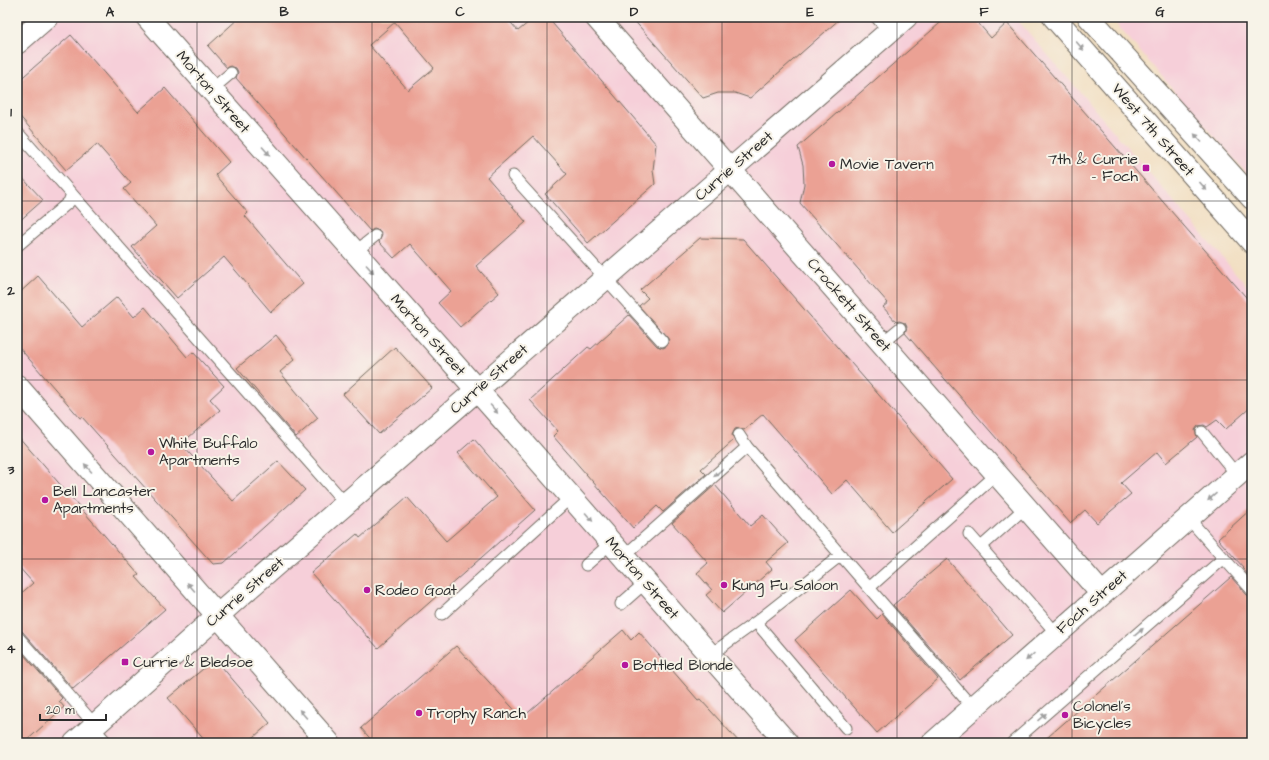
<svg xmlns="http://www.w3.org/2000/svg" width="1269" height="760" font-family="'Architects Daughter',sans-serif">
  <rect width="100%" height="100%" fill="#f7f3e8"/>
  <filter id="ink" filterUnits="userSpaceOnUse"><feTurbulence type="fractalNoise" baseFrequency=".025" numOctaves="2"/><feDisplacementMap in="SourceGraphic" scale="8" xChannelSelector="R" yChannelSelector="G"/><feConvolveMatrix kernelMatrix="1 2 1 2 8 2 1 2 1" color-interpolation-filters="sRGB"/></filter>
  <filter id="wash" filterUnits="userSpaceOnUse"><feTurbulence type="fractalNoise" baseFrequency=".012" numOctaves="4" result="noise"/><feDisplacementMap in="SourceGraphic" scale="16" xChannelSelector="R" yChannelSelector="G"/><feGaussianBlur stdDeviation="0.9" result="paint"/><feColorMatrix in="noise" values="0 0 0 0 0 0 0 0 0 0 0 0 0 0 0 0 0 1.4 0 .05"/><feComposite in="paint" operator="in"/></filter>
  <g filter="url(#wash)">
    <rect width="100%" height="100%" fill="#f2dfc2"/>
    <!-- built -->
    <path fill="#f6cfd9" d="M17 17H1015L1252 292V743H17Z
      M1110 17H1252V180Z"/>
    <g id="blocks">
      <!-- building -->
      <path fill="#eba194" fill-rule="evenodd" d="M240 17H506L518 31 535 17H547L656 144 653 170 655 184 588 243 545 194 567 174 533 136 487 177 526 222 476 266 499 293 460 327 438 303 451 291 410 244 394 258 379 242 382 235 380 231 374 229 370 231 236 78 238 72 236 68 230 66 227 68 208 46ZM395 22 434 68 408 90 369 45Z
        M631 17H842L750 98 735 93H718L703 98Z
        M947 17H973L991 38 1007 23 1252 304V406L1226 429 1217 420 1207 427 1204 425 1198 426 1195 430 1197 437 1166 463 1157 452 1121 483 1131 494 1097 523 1085 510 1070 523 905 333 907 327 905 323 899 321 896 322 883 307 888 303 800 203 804 184 803 165 798 147Z
        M71 35 138 112 165 88 229 162 215 175 248 213 245 216 303 284 271 312 224 257 177 298 132 247 156 226 124 189 131 183 97 144 66 170 17 113V82Z
        M17 172 43 200 17 223Z
        M700 238 743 239 952 479 892 532 847 480 832 494 763 414 744 430 739 428 735 429 732 435 734 440 701 469 706 474 663 512 657 506 633 528 553 436 558 431 530 400 588 347 591 349 629 315 657 346 663 348 667 346 669 340 667 337 639 306 648 298 640 290Z
        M38 276 82 327 117 297 134 317 145 307 187 357 193 352 224 386 210 399 220 410 181 444 233 501 278 461 305 490 224 563 213 564 82 417 80 418 17 345V295Z
        M276 335 295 359 280 372 318 418 296 437 237 368Z
        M395 347 432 388 379 434 343 394Z
        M17 435 139 575 136 577 165 609 73 689 22 631 17 629V597L33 583 17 565Z
        M474 439 535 510 438 596V595L378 648 311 573 357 534 360 538 407 497 446 541 497 497 458 453Z
        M715 485 750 526 763 515 788 543 766 562 772 569 722 613 706 595 712 590 697 573 708 563 672 523Z
        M1252 508V579L1242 568 1243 567 1218 539Z
        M947 559 1012 635 960 680 950 668 949 669 893 605Z
        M1231 577 1247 595 1252 597V743H1041Z
        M851 590 877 619 882 614 938 679 877 733 795 640Z
        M623 630 631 640 639 632 698 700 700 699 740 743H374L361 728 456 646 522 718Z
        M17 647 62 698 59 701 64 707 24 743H17Z
        M215 659 270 723 247 743H207L168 698Z"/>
    </g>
  </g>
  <g filter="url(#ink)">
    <use href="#blocks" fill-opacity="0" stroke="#716a60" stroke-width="1"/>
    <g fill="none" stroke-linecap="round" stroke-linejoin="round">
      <!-- service casing -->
      <g stroke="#716a60" stroke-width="13">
        <path id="service" d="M876 17 889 31
          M211 90 231 73
          M17 132 346 504
          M513 176 662 341
          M17 246 69 202 72 194
          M355 252 375 236
          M882 343 900 328
          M1202 432 1237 475
          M739 435 747 447 973 708
          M1188 518 1252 590
          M969 534 1057 634
          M981 547 1026 507
          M624 556 747 447
          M586 565 611 543
          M869 588 997 474
          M621 604 646 582
          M442 614 571 497
          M756 622 846 728
          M17 636 95 725
          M710 655 756 622 841 555
          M93 727 107 743
          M1012 743 1224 558"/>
      </g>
      <!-- minor casing -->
      <g stroke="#716a60" stroke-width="24">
        <path id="minor" d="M147 17 492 407 787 743
          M596 17 1102 594
          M17 43 47 17
          M17 386 329 743
          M75 743 234 601 906 17
          M933 743 1252 462"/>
      </g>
      <!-- secondary casing -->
      <g stroke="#716a60" stroke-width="24">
        <path id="secondary" d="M1054 17 1252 242
          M1089 17 1252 198"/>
      </g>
      <!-- service -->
      <use href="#service" stroke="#fff" stroke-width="11"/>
      <!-- minor -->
      <use href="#minor" stroke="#fff" stroke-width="22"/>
      <!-- secondary -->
      <use href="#secondary" stroke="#fff" stroke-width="22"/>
    </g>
    <!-- one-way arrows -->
    <defs><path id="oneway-solid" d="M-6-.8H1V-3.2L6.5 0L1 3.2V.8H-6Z"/></defs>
    <g fill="#a0a0a0">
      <use href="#oneway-solid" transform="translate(1080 46) rotate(49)"/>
      <use href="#oneway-solid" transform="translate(1198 138) rotate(-132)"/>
      <use href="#oneway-solid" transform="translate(266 151) rotate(48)"/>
      <use href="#oneway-solid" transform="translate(1203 186) rotate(49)"/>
      <use href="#oneway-solid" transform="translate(370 269) rotate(48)"/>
      <use href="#oneway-solid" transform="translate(494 409) rotate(49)"/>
      <use href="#oneway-solid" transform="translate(88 468) rotate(-131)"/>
      <use href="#oneway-solid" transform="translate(718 473) rotate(138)"/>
      <use href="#oneway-solid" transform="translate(1212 497) rotate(139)"/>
      <use href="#oneway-solid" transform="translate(589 517) rotate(49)"/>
      <use href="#oneway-solid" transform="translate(191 587) rotate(-131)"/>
      <use href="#oneway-solid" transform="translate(1139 632) rotate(-41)"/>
      <use href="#oneway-solid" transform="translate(1030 657) rotate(138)"/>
      <use href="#oneway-solid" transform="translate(303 714) rotate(-131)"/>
      <use href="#oneway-solid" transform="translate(1042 717) rotate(-41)"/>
    </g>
  </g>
  <!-- grid -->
  <path fill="none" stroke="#2b2b2b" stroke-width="1" stroke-opacity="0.55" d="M197 17V743M372 17V743M547 17V743M722 17V743M897 17V743M1072 17V743M17 201H1252M17 380H1252M17 559H1252"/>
  <!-- markers -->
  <g fill="#b5179e" stroke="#f7f3e8" stroke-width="1.5">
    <circle cx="832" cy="164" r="4"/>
    <rect x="1142" y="164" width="8" height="8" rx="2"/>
    <circle cx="151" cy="452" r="4"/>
    <circle cx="45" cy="500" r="4"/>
    <circle cx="724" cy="585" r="4"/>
    <circle cx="367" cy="590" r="4"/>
    <rect x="121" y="658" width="8" height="8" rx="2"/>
    <circle cx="625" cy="665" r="4"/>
    <circle cx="419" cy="713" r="4"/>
    <circle cx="1065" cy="715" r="4"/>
  </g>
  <g text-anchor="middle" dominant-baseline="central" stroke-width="4" stroke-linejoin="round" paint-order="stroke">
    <!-- street labels -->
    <g font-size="15" fill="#2b2b2b" stroke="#f7f3e8">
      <text transform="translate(213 92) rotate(49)">Morton Street</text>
      <text transform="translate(1153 130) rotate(49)">West 7th Street</text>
      <text transform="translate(734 166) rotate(-41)">Currie Street</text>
      <text transform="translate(849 305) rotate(49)">Crockett Street</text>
      <text transform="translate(428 335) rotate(48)">Morton Street</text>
      <text transform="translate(489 379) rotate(-41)">Currie Street</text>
      <text transform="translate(642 578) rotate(49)">Morton Street</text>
      <text transform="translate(245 592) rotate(-41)">Currie Street</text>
      <text transform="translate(1092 602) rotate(-41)">Foch Street</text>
    </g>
    <!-- poi labels -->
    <g font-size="15" fill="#2b2b2b" stroke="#f7f3e8" text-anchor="start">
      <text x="1138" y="159" text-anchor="end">7th &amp; Currie<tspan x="1138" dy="17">- Foch</tspan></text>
      <text x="840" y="164">Movie Tavern</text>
      <text x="159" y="443">White Buffalo<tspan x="159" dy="17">Apartments</tspan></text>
      <text x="53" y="491">Bell Lancaster<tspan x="53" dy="17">Apartments</tspan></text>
      <text x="732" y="585">Kung Fu Saloon</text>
      <text x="375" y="590">Rodeo Goat</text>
      <text x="133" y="662">Currie &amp; Bledsoe</text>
      <text x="633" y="665">Bottled Blonde</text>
      <text x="1073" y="706">Colonel's<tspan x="1073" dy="17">Bicycles</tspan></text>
      <text x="427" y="713">Trophy Ranch</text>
    </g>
  </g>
  <!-- margin -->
  <rect width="1269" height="760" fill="none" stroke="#f7f3e8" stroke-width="44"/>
  <!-- scale -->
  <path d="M40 714v6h66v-6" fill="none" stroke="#2b2b2b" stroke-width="2"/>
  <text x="46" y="714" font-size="12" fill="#2b2b2b" stroke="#f7f3e8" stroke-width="3" paint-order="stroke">20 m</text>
  <rect x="22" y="22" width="1225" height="716" fill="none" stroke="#2b2b2b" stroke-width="1.5"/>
  <g font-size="13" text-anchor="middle" font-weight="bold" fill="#2b2b2b">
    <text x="110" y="16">A</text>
    <text x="284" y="16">B</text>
    <text x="460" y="16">C</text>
    <text x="634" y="16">D</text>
    <text x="810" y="16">E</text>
    <text x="984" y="16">F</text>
    <text x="1160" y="16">G</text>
    <text x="11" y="116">1</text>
    <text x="11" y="295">2</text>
    <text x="11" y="474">3</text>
    <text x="11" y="653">4</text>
  </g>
</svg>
